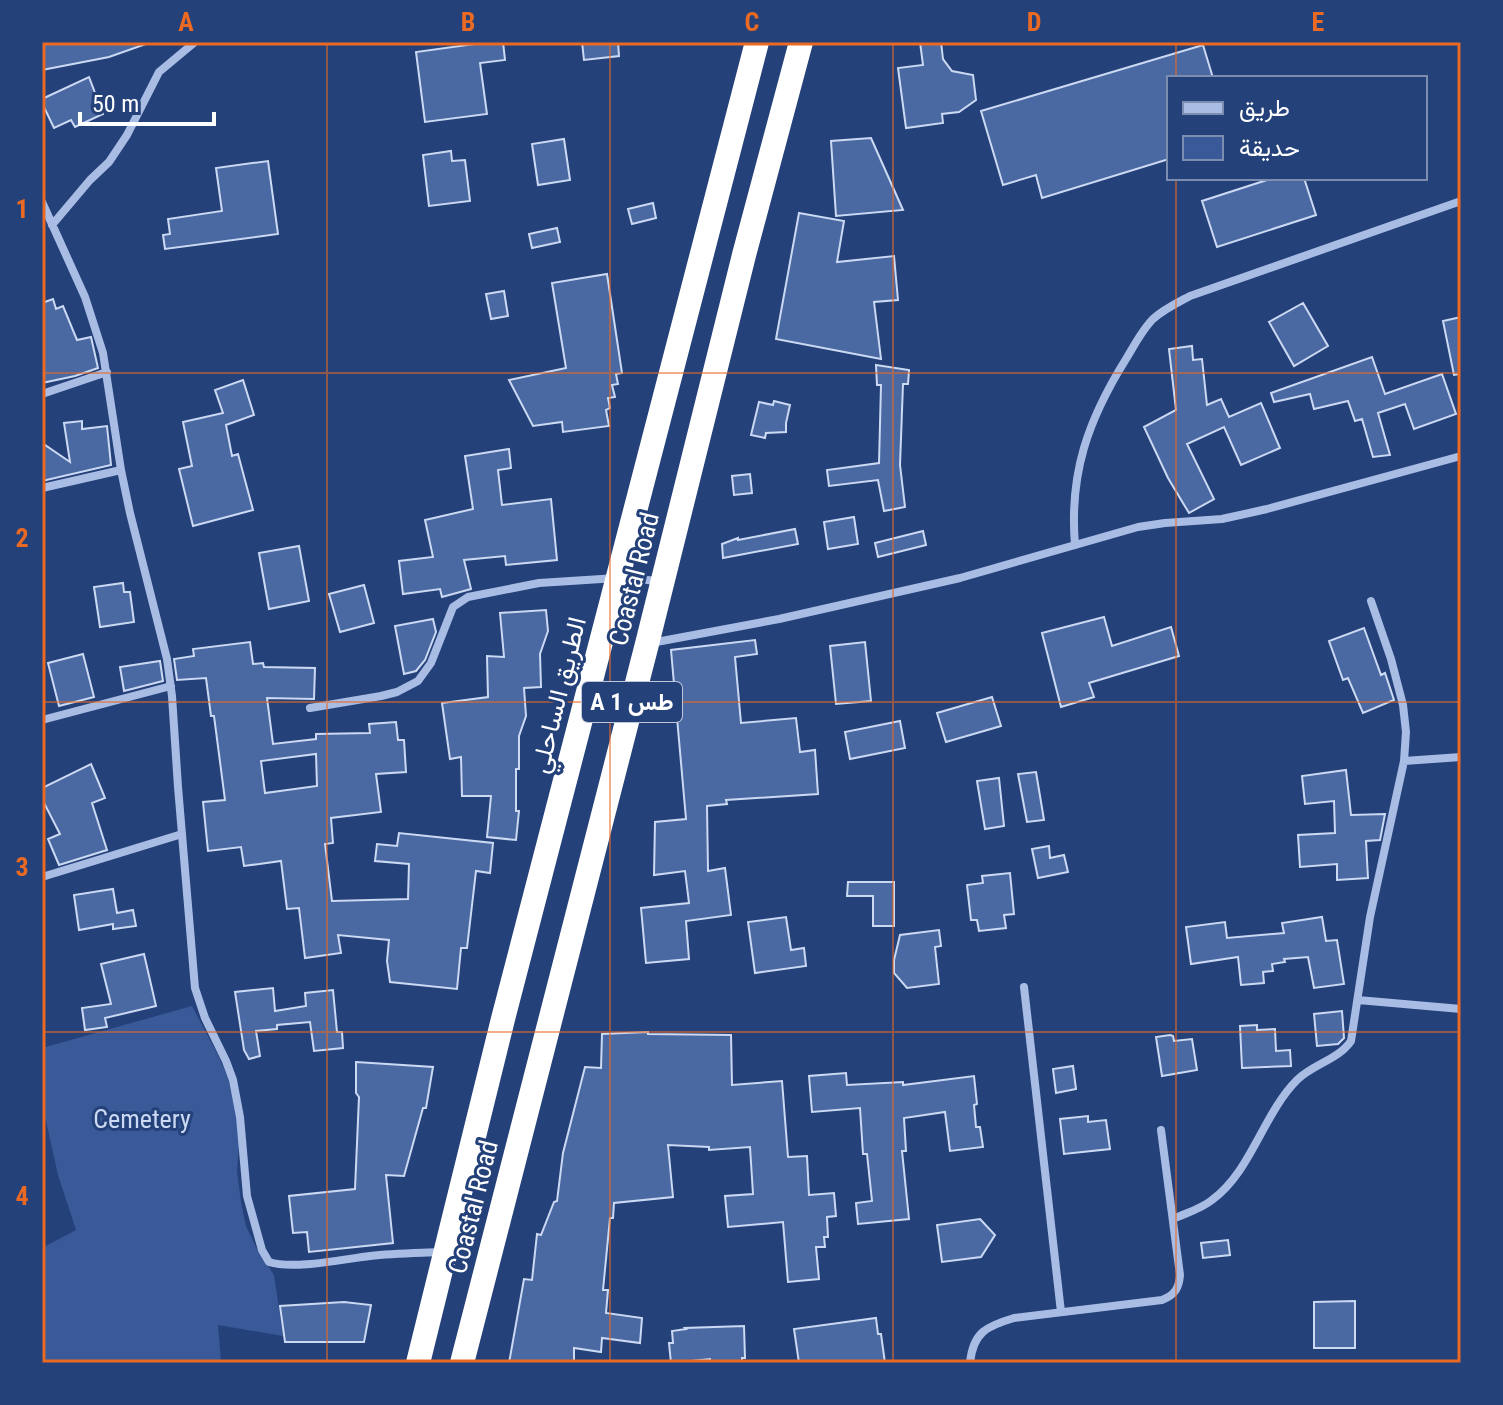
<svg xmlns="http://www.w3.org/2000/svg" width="1503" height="1405" font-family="'Roboto Condensed',Vazirmatn,sans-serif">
  <rect width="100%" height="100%" fill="#25417a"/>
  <!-- green -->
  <path fill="#395998" d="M192 1006 219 1057 228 1078 235 1104 239 1143 237 1171 241 1202 246 1226 257 1249 274 1275 283 1336 218 1325 221 1363H42V1248L76 1230 58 1175 42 1103V1048Z"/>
  <!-- building -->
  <path fill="#4a68a1" stroke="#cbd9f3" stroke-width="2" fill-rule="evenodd" d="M42 42H145L146 44 109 57 42 70Z
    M489 42H503L505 60 480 63 487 114 425 122 416 52Z
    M582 42H618L619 56 584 60Z
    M920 42H941L943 59 952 71 973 75 976 100 959 112 942 114 943 123 906 128 898 68 923 65Z
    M1203 45 1213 78H1169V159L1042 198 1036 175 1003 185 981 111Z
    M89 77 103 114 75 127 71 120 54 128 42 103V99Z
    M871 138 903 210 836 216 831 141Z
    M564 139 570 180 538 185 532 144Z
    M451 151 452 161 465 160 470 201 429 206 423 155Z
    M268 161 278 234 165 249 163 235 170 234 168 219 222 211 216 168Z
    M1273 178H1304L1316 215 1217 247 1202 201Z
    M653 203 656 218 632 224 628 209Z
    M799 213 844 221 837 262 894 256 898 300 874 302 881 359 776 339Z
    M557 228 560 242 532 248 529 234Z
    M607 274 622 373 616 374 618 384 612 385 615 397 608 398 610 408 606 410 609 426 563 432 562 422 533 426 509 380 566 368 552 283Z
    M504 291 508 316 491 319 486 294Z
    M53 299 56 309 63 306 77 340 91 337 98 368 75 376 42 383V303Z
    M1303 303 1328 346 1294 366 1269 322Z
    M1461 317V374L1454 375 1443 321Z
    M1192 346 1193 360 1202 359 1207 405 1221 399 1229 417 1261 403 1280 448 1241 465 1224 427 1187 444 1214 499 1189 513 1168 478 1144 427 1176 410 1169 349Z
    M1372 357 1385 394 1442 374 1456 414 1414 429 1405 404 1378 413 1390 455 1373 457 1362 419 1355 421 1348 401 1314 409 1310 394 1274 402 1271 393Z
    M876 365 909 370 908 384H903L900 465 905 507 884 511 878 480 829 486 827 470 879 463 881 385H877Z
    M243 380 254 415 226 425 232 456 238 454 253 510 193 526 179 469 192 466 183 422 223 413 215 390Z
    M774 401 790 405 786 423V432L766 433 765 438 751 435 759 402 773 405Z
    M82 421V429L107 426 111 465 42 481V443L70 462 64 423Z
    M509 449 511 468 498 470 502 505 551 499 557 560 506 565 505 556 464 560 471 589 442 597 440 589 403 594 399 561 433 557 425 520 473 509 465 456Z
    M750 474 752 493 734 495 732 476Z
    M854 517 858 544 828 549 824 522Z
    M795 529 798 544 723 558 722 544 738 538V540Z
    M923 531 926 545 878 557 875 543Z
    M299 546 309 601 269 609 259 553Z
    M123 583 124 592H130L134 622 100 627 94 587Z
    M364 585 374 623 340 632 329 594Z
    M546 610 548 631 540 654 541 687 524 688 526 716 519 736V769H516V811H519L516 840 487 837 491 796H462L461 757 450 759 442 703 488 697 487 656 504 657 500 613Z
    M1104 617 1112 646 1171 627 1179 656 1089 683 1094 697 1061 707 1042 633Z
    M433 619 436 632 425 660 416 671 404 674 395 626Z
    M1364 628 1381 675 1385 673 1394 700 1363 713 1348 678 1343 680 1329 641Z
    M755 640 757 654 735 657 741 723 796 718 800 752 815 750 818 794 726 800 727 804 707 806 708 871 725 868 731 915 686 921 689 959 646 963 641 908 689 903 685 871 654 875 655 822 686 819 671 650Z
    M250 642 253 664 263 663 264 667 315 668 314 699 267 698 273 744 316 739V734L370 733 369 724 396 722 398 740H404L406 772 376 774 381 812 331 818 333 843 325 844 332 901 408 899 409 864 375 861 377 844 397 846 399 833 493 843 490 873 476 871 467 948H461L457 989 390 982 387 961 389 940 338 935 341 953 305 958 299 908 287 909 281 861 244 866 241 847 208 851 203 802 225 800 214 716H211L206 678 177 680 174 659 194 656 193 649ZM316 754 317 786 265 793 261 761Z
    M865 642 871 701 836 704 830 646Z
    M83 654 94 697 59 706 48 663Z
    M160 661 163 681 124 691 120 667Z
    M992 697 1001 726 946 742 937 713Z
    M900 721 905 748 850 759 845 732Z
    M91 764 105 798 92 803 107 850 59 865 48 839 60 834 42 799V788Z
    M1346 770 1351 815 1385 814 1380 840 1366 841 1368 878 1337 880V864L1300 867 1298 835 1335 833 1334 801 1305 804 1302 776Z
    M1036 772 1044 820 1027 822 1018 774Z
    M999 778 1004 826 985 829 977 781Z
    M1049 846 1050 858 1064 855 1068 872 1038 878 1032 849Z
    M1010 873 1014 914 1004 915 1006 928 979 931 977 920H971L967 885 983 883 982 876Z
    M848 882H894V926H873V896H847Z
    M113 889 117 913 133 910 136 926 113 929V924L79 930 74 895Z
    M786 917 791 950 804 948 806 966 755 973 748 922Z
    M1322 917 1326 941 1337 940 1344 984 1314 988 1308 957 1284 959 1285 962 1272 964 1273 971 1263 972 1264 983 1241 985 1238 957 1191 964 1186 927 1225 922 1227 938 1284 933 1282 923Z
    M939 930 941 946 935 947 939 984 907 988 894 973V960L900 935Z
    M144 954 156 1006 105 1018 107 1027 85 1030 82 1008 111 1004 101 964Z
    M273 988 275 1011 306 1006 305 993 333 990 337 1032H342L343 1048 314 1051 310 1022 277 1025V1029L256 1031 260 1056 249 1059 244 1050 235 992Z
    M1342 1011 1344 1038 1338 1044 1317 1046 1314 1014Z
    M1257 1025V1030L1275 1029 1276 1051 1290 1050 1291 1066 1242 1068 1240 1026Z
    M648 1032V1034L731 1035 732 1085 782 1081 788 1157 807 1156 809 1195 834 1193 836 1216 827 1217 828 1237H824L825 1247H816L819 1279 788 1282 783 1222 728 1227 725 1196 753 1194 750 1147 709 1150V1147L668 1145 673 1197 614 1203 613 1218H610L603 1290H608L606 1313 642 1318 640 1343 602 1338 601 1352 574 1348V1363H509L524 1279 532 1280 537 1234 541 1235 554 1202 557 1201 563 1153 585 1067 601 1068 602 1034Z
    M1170 1035 1173 1036 1174 1041 1192 1039 1197 1070 1162 1076 1156 1037Z
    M356 1062 433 1067 426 1108H423L404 1176 386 1175 393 1243 309 1252 307 1232 293 1233 289 1196 355 1189 359 1097 356 1093Z
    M1073 1066 1076 1089 1056 1093 1053 1069Z
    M846 1073 847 1085 903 1082V1085L974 1076 977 1104 974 1105 976 1127H980L983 1147 950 1151 945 1112 904 1118 906 1151H902L909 1219 858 1224 856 1203 872 1201 867 1154H863L860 1108 812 1112 809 1076Z
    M1088 1116V1122L1106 1120 1110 1149 1064 1154 1060 1119Z
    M980 1219 995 1235 981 1257 942 1262 937 1225Z
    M1228 1240 1230 1255 1203 1258 1201 1243Z
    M1355 1301V1348H1314V1302Z
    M344 1302 371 1305 364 1342H285L280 1306Z
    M876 1318 878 1334H881L885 1363H799L794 1329Z
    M744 1326 745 1358H742V1363H710V1359L671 1363 669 1343H673L672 1331 686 1329 685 1328Z"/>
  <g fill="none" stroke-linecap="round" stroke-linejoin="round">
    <!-- street -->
    <path stroke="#a9bde4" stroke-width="8" d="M42 202 85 297 103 353 121 470 130 513 167 659 172 696 178 787 195 988 205 1018 226 1061 233 1080 240 1117 247 1196 262 1250 269 1262C294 1270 344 1259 370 1256 393 1253 417 1253 440 1252
      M52 225 90 180 109 162 127 135 159 72 195 42
      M42 394 107 372
      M42 488 121 470
      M1075 545C1069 473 1088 420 1126 359 1134 346 1142 330 1153 319 1164 309 1177 303 1190 296L1461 201
      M651 643 779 619 960 578 1138 527 1165 523 1222 519 1267 509 1461 456
      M310 708 381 696 397 692 418 681 431 663 453 607 468 597 539 583 617 578 661 581
      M42 720 171 686
      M1404 761 1461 757
      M42 877 182 834
      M1024 987 1061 1312
      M1358 1000 1461 1009
      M1173 1219C1186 1213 1201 1209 1212 1200 1251 1172 1263 1114 1297 1080 1313 1064 1338 1060 1351 1041L1370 917 1404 761 1406 732 1403 705 1391 659 1371 601
      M970 1363C973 1332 987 1326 1014 1318L1162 1300C1175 1295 1179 1288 1180 1275L1161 1130"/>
    <!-- highway -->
    <path stroke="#fff" stroke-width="24" d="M418 1363 503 1019 757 42
      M462 1363 647 644 744 255 801 42"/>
  </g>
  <!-- grid -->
  <path fill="none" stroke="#ea6a24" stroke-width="2" stroke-opacity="0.55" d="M327 42V1363M610 42V1363M893 42V1363M1176 42V78M1176 178V1363M42 373H1461M42 702H1461M42 1032H1461"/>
  <g text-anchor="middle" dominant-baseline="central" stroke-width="6" stroke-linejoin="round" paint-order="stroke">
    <!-- shield labels -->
    <rect fill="#25417a" stroke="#bec6d7" stroke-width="2" x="582" y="682" width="100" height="40" rx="6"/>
    <g font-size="24" font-weight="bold" fill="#fff">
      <text x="632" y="702">A 1 طس</text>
    </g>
    <!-- street labels -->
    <g font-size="26" fill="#fff" stroke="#25417a">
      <text transform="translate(634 579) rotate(-76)">Coastal Road</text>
      <text transform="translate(558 695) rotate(-76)">الطريق الساحلي</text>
      <text transform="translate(473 1207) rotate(-76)">Coastal Road</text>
    </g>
    <!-- park labels -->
    <g font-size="26" fill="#cbd9f3" stroke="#25417a">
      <text x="142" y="1119">Cemetery</text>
    </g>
  </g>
  <!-- border -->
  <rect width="1503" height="1405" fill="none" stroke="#25417a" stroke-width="88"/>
  <!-- legend -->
  <rect x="1167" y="76" width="260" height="104" fill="#25417a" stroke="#7c8daf" stroke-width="2"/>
  <rect x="1183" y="102" width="40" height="12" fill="#a9bde4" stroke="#7c8daf" stroke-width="2"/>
  <text x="1239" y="116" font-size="24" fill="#ffffff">طريق</text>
  <rect x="1183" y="136" width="40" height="24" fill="#395998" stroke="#7c8daf" stroke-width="2"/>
  <text x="1239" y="156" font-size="24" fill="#ffffff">حديقة</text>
  <!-- scale -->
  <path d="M80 112v12h134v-12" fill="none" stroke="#ffffff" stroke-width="4"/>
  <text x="92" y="112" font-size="24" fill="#ffffff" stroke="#25417a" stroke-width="6" paint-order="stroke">50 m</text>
  <rect x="44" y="44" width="1415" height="1317" fill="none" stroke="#ea6a24" stroke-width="3"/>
  <g font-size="26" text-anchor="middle" font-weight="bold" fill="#ea6a24">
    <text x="186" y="31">A</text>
    <text x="468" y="31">B</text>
    <text x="752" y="31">C</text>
    <text x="1034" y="31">D</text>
    <text x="1318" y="31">E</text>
    <text x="22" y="218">1</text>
    <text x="22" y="547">2</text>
    <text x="22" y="876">3</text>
    <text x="22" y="1205">4</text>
  </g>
</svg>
